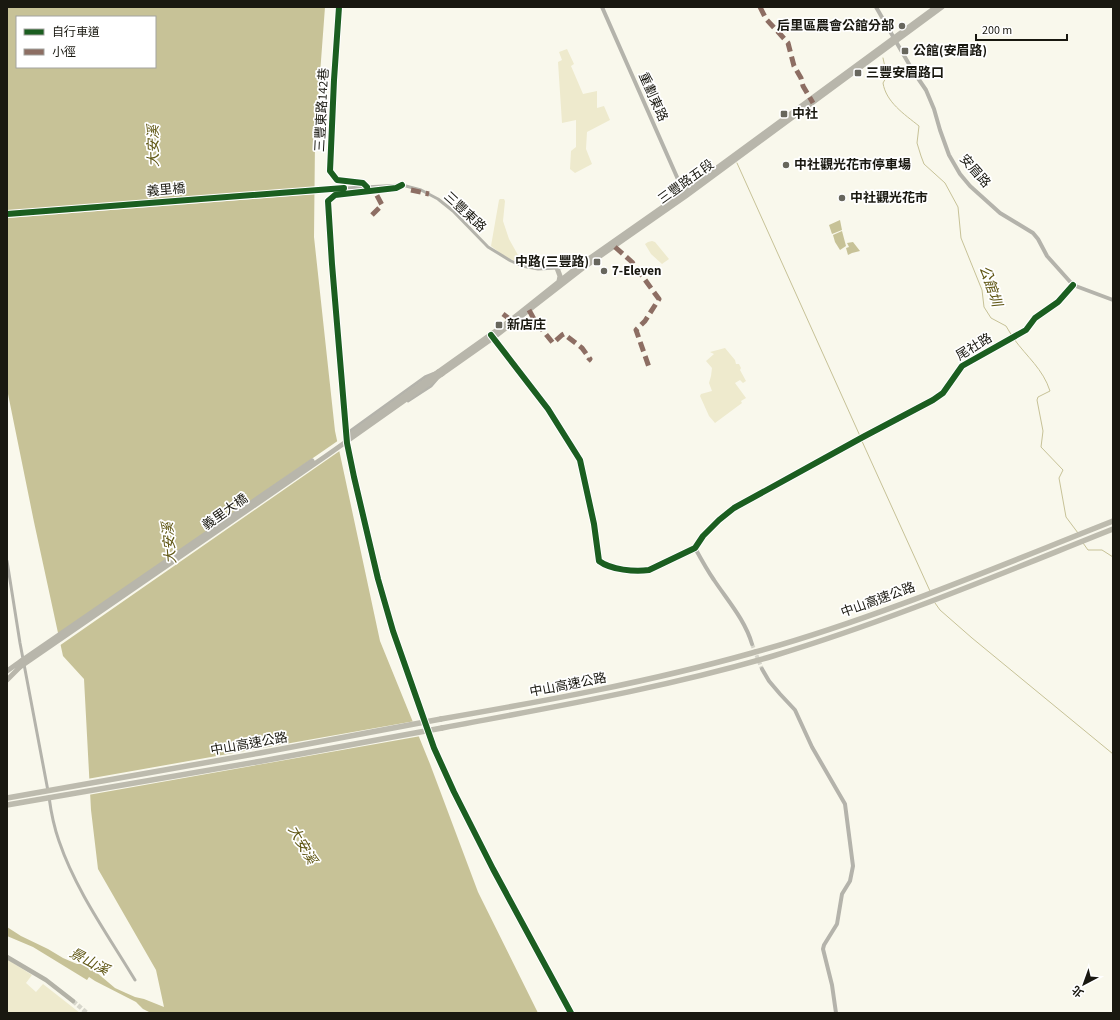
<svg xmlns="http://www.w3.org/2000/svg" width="1120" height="1020" font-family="'Source Sans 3','Noto Sans TC',sans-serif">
  <rect width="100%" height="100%" fill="#f9f8ec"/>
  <!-- green -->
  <path fill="#eeeacd" d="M567 49 574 64 571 66 583 94 597 91V108L604 106 610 120 587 132 586 149 592 164 575 173 570 169 571 151 576 147V120L562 123 558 62 562 60 559 52Z
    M500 199H504L505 201 503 221 509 239 523 264 505 257 491 246 499 200Z
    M652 241 655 242 669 259 662 264 651 254 645 244 648 242Z
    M725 348 735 360 736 364H739L741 368 740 370 746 381 743 383 740 380 735 383 746 398 741 401 742 403 715 423 709 416 700 396 701 394 712 391 709 383 711 376 712 368 706 361 714 354 710 352Z
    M7 959 32 975 26 983 36 992 43 984 80 1013H7Z"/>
  <!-- water -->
  <path fill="#c7c297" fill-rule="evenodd" d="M7 7H325L315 141 314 237 335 431 380 641 430 764 478 892 538 1013H151L143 1009 136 1002 95 981 89 977 87 980 33 947 7 936V927L21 936 48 949 63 958 77 964H90L97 968 96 972 115 988 126 993 135 997 144 999 164 1007 156 970 98 869 91 810 84 679 63 656 34 522 7 389ZM17 17H155V67H17Z
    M840 220 842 230 832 234 829 225Z
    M842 231 846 246 840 250 835 242 833 235Z
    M853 242 860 251 852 253 848 255 846 248 849 247 847 243Z"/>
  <!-- pier -->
  <path fill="#f9f8ec" d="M316 190V194L7 218V214Z
    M339 440 341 450 59 646 56 636Z
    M415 721 421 736 88 795 87 779Z"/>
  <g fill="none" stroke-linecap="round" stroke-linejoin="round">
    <!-- stream -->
    <path stroke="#c7c297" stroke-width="1" d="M883 58 887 76 883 83C886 102 904 114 919 126L917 143 921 156 924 164 945 183 958 207 961 238 982 290 984 307 991 318 1006 326 1012 336
      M737 163 860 436
      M1014 339C1027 357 1043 369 1050 391L1038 397 1037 400 1043 431 1041 447 1063 470 1059 478 1066 517 1078 533
      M861 439 930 591
      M1083 543 1088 550H1102L1113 557
      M935 603 940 610 972 638 1113 754"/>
    <!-- tertiary-tunnel -->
    <path stroke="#d7d6cb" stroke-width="4" stroke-dasharray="4 2" stroke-linecap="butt" d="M752 644 762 669"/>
    <!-- secondary-tunnel -->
    <path stroke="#d7d6cb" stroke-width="4.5" stroke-dasharray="4.5 2" stroke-linecap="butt" d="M73 1001 87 1013"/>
    <!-- minor -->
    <path stroke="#b4b3ab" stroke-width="3" d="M339 7 334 80 330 171 337 180 363 183 367 187
      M402 185 396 188 335 195 328 201 332 264 347 443 354 477 378 579 393 631 434 748 454 792 493 869 571 1013
      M327 189 402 185 421 190 438 199 453 211 488 247 511 261 522 266 538 269 557 268 579 266
      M408 401 431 386 437 379
      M346 434 425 377 435 373
      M7 561 20 643 48 791
      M49 797C51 812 54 827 59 841 76 891 108 935 135 980"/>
    <!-- tertiary -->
    <path stroke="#b4b3ab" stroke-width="4" d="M602 7 684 193
      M876 7 913 71 926 90 934 109 940 130 949 155 960 174 970 186 1000 213 1033 233 1038 239 1047 256 1073 285 1113 300
      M7 214 327 189
      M492 337 548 409 580 460 594 524 599 561C611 570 635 572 649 570L695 548 703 536 719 520 734 508 863 437 933 400 943 393 962 366 1026 330 1035 318 1058 302 1073 285
      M695 548C701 559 707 570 714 580 728 601 745 620 752 644
      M762 669 769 681 780 694 795 710 812 747 845 804 853 866 850 881 842 894 837 924 824 945 823 949 832 985 836 1013"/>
    <!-- secondary -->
    <path stroke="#b3b2a7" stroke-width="4.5" d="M7 957 46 980 73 1001"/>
    <!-- primary -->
    <path stroke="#b8b6ab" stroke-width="5" d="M557 268 560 276 559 281
      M438 372 511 320 580 265 684 192 936 7
      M442 374 493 338 583 268 686 196 942 7
      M7 671 21 661
      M7 680 20 667"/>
    <!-- motorway -->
    <path stroke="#bdbbae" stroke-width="5.5" d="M441 719C545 701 649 682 752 653 875 619 994 568 1113 521
      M442 728C553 707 664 688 773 656 889 621 1000 574 1113 529"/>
    <!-- primary-bridge -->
    <path stroke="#b8b6ab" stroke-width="5" d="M350 435 438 372
      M21 661 312 461
      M20 667 326 456 442 374"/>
    <!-- motorway-bridge -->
    <path stroke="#bdbbae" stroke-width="5.5" d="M7 798 260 753 441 719
      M7 805 262 761 442 728"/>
    <!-- quiet -->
    <path stroke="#8d6e63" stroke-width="5" stroke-dasharray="10 5" stroke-linecap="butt" d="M760 7 766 19 780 34 788 43 794 66 801 78 803 86 813 103
      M411 190 429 194
      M372 215 382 205 374 190
      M615 247 632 262 659 299 645 321 636 330 650 370
      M529 310 535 321 553 343 562 335 564 334 582 348 590 359 588 361
      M503 314 511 320"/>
    <!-- cycleway casing -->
    <g stroke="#fff" stroke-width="8">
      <path id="cycleway" d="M339 7 334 80 330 171 337 180 363 183 367 187
        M402 185 396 188 335 195 328 201 332 264 347 443 354 477 378 579 393 631 434 748 454 792 493 869 571 1013
        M7 214 344 188
        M491 335 548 409 580 460 594 524 599 561C611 570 635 572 649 570L695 548 703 536 719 520 734 508 863 437 933 400 943 393 962 366 1026 330 1035 318 1058 302 1073 285"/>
    </g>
    <!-- cycleway -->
    <use href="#cycleway" stroke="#1b5e20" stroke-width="6"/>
  </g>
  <!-- markers -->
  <g fill="#67665d" stroke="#fff" stroke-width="1.5">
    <circle cx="902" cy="26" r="4"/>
    <rect x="901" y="47" width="8" height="8" rx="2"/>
    <rect x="854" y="69" width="8" height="8" rx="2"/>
    <rect x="780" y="110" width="8" height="8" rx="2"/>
    <circle cx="786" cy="165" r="4"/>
    <circle cx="842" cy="198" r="4"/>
    <rect x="593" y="258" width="8" height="8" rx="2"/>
    <circle cx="604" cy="271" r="4"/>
    <rect x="495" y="321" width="8" height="8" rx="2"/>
  </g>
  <g text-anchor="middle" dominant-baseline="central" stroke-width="3.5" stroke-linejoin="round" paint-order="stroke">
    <!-- poi labels -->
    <g font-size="13" font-weight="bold" fill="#191810" stroke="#fff" text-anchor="start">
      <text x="894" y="26" text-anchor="end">后里區農會公館分部</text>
      <text x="913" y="51">公館(安眉路)</text>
      <text x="866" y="73">三豐安眉路口</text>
      <text x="792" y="114">中社</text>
      <text x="794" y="165">中社觀光花市停車場</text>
      <text x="850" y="198">中社觀光花市</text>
      <text x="589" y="262" text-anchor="end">中路(三豐路)</text>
      <text x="612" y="271">7-Eleven</text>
      <text x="507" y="325">新店庄</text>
    </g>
    <!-- street labels -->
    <g font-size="13" fill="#191810" stroke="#fff">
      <text transform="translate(653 97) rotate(66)">重劃東路</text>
      <text transform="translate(322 110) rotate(-87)">三豐東路142巷</text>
      <text transform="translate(975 171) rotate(49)">安眉路</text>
      <text transform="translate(686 182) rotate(-36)">三豐路五段</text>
      <text transform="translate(166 190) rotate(-5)">義里橋</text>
      <text transform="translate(465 212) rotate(43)">三豐東路</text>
      <text transform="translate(974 347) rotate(-31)">尾社路</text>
      <text transform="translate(225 512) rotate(-35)">義里大橋</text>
      <text transform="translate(878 600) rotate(-20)">中山高速公路</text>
      <text transform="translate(568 685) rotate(-11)">中山高速公路</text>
      <text transform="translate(249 744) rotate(-10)">中山高速公路</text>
    </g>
    <!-- water labels -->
    <g font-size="14" font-style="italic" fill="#5f5613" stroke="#fff">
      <text transform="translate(154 146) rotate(-91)">大安溪</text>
      <text transform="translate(990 286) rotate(71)">公館圳</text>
      <text transform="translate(170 543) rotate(-95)">大安溪</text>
      <text transform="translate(302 845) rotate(60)">大安溪</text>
      <text transform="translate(89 962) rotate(28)">景山溪</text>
    </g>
  </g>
  <!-- border -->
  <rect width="1120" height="1020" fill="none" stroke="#191810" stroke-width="16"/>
  <!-- legend -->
  <rect x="16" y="16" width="140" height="52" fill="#ffffff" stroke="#a3a39f"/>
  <rect x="24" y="29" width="20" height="6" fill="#1b5e20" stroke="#a3a39f"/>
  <text x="52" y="36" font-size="12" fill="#191810">自行車道</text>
  <rect x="24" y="49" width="20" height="6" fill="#8d6e63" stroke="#a3a39f"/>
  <text x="52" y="56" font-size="12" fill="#191810">小徑</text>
  <!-- north arrow -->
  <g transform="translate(1084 984) rotate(221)" stroke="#ffffff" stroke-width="3" paint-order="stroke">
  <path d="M0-3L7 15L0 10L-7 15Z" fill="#191810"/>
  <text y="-6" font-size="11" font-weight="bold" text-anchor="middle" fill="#191810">北</text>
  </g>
  <!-- scale -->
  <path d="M976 34v6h91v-6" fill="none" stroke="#191810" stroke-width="2"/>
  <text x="982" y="34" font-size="12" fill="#191810" stroke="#ffffff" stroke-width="3" paint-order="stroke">200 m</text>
</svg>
